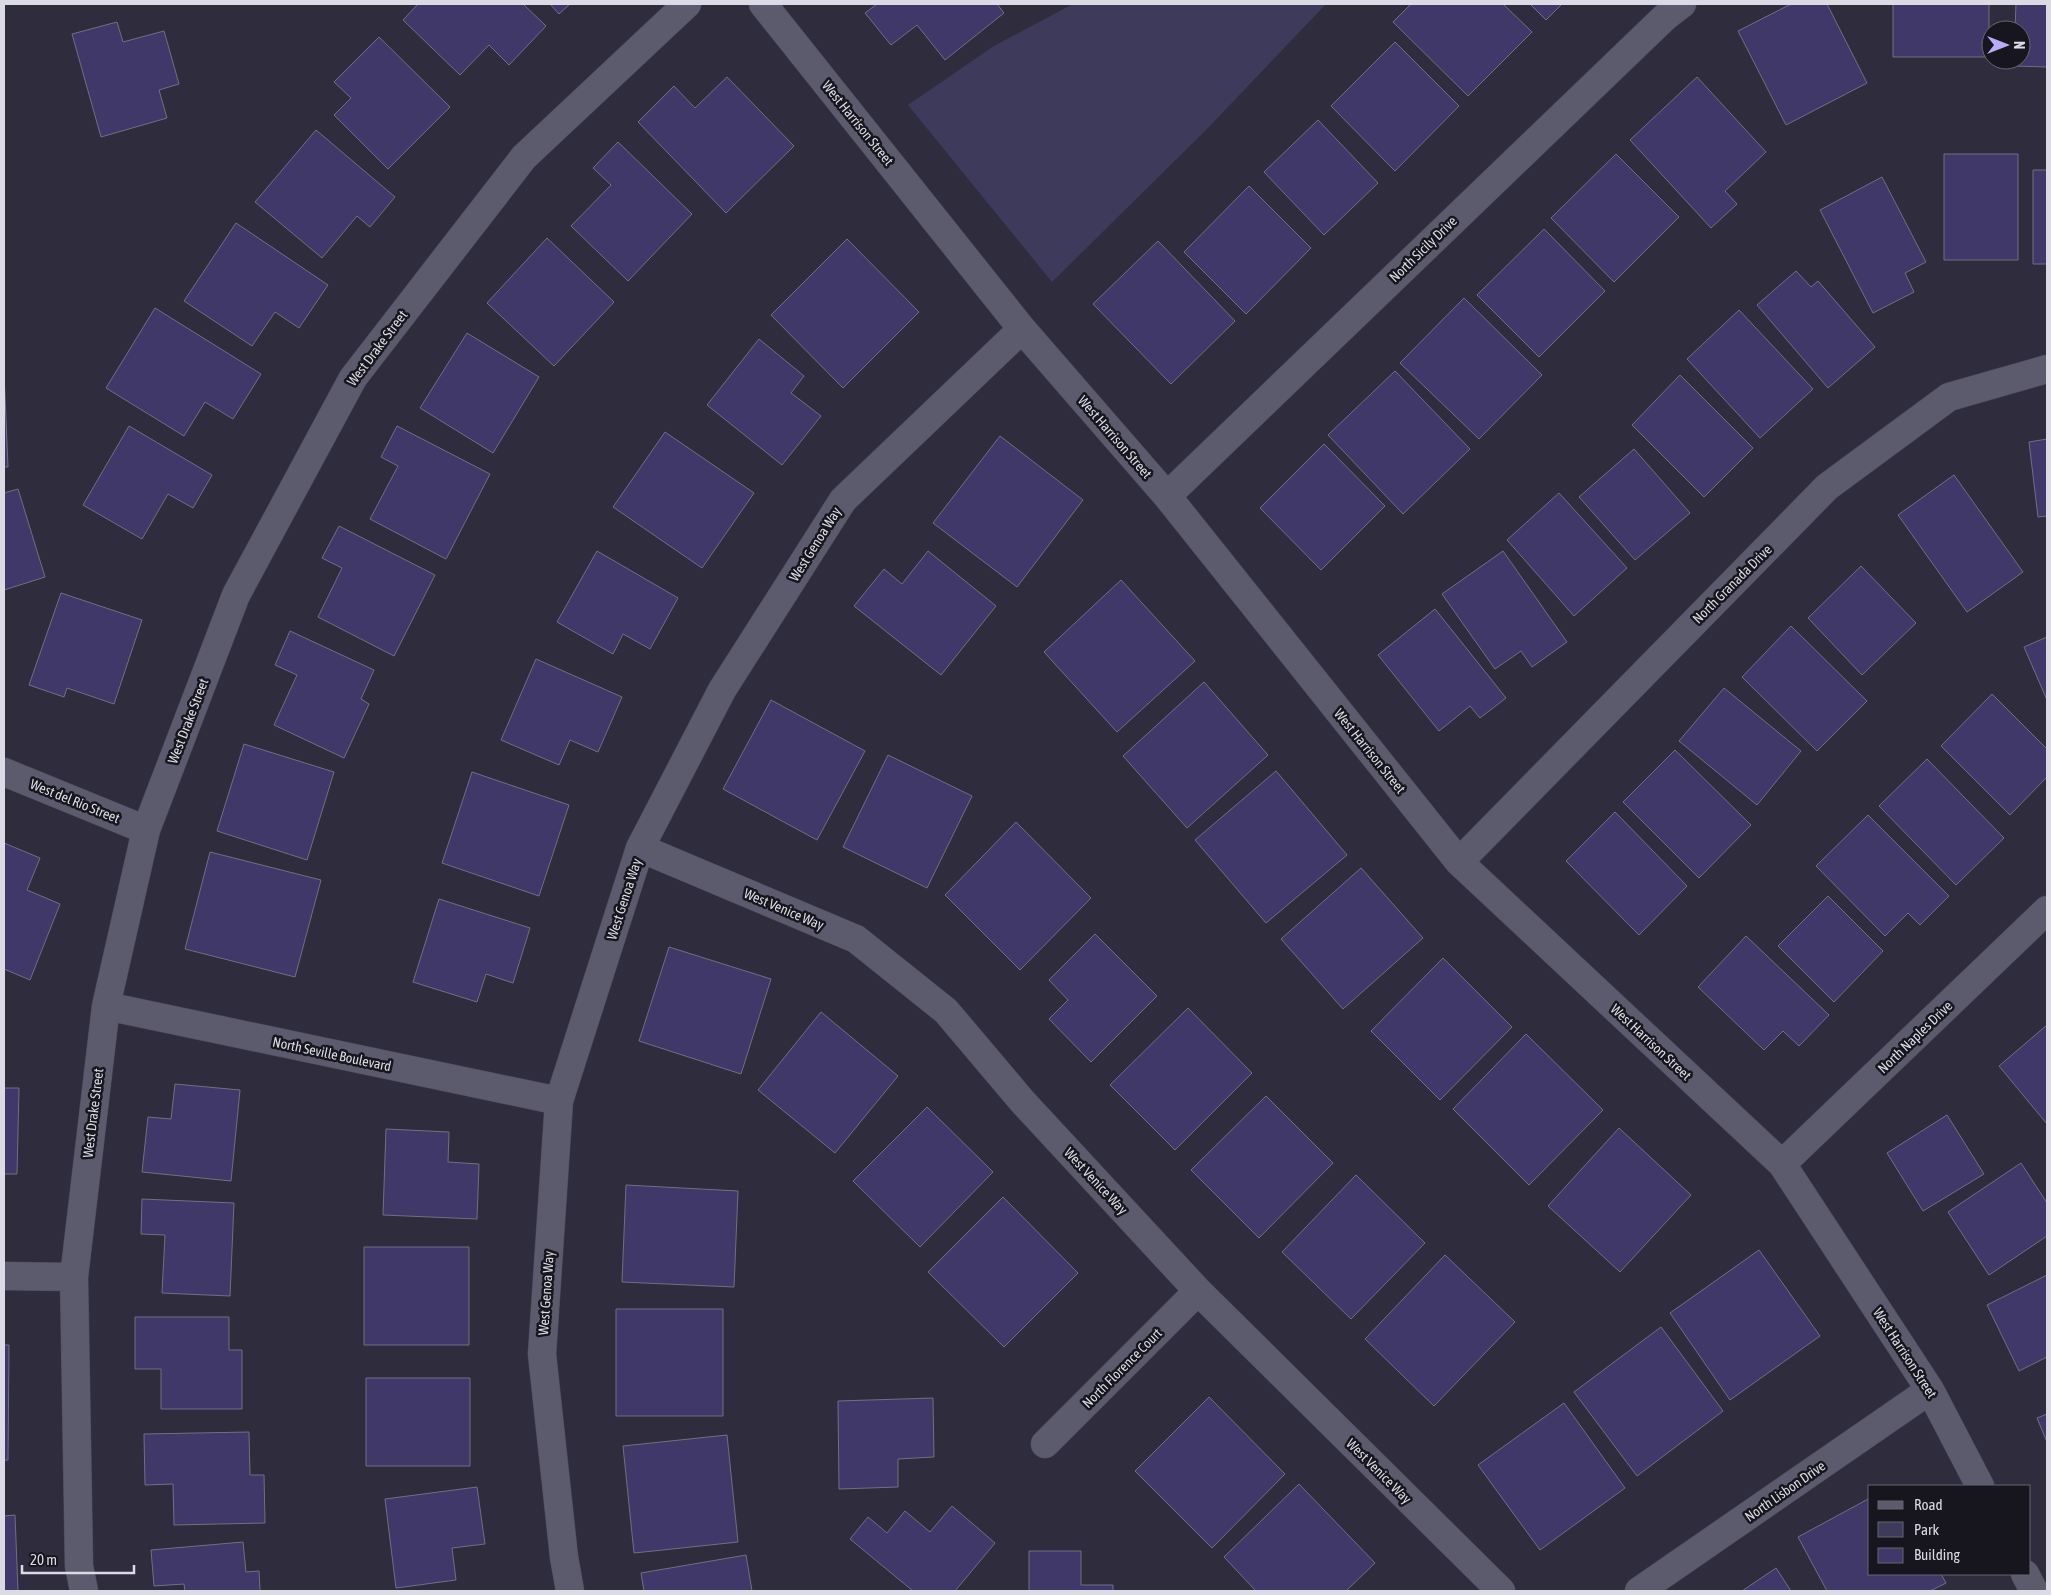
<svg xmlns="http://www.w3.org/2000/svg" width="2051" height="1595" font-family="'Asap Condensed',sans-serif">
  <rect width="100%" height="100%" fill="#2f2d3d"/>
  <!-- green -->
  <path fill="#3e3a5b" d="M1073 4H1326L1207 129 1052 282 908 105 994 46Z"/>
  <!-- building -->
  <path fill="#403869" stroke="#716f82" d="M418 4H523L546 26 509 65 489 45 460 75 403 20Z
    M550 4H570L559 14Z
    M877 4H997L1004 13 945 60 917 25 891 45 865 13Z
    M1411 4H1503L1532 32 1468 96 1393 22Z
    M1530 4H1562L1546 20Z
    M1791 4H1827L1867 83 1786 125 1738 31Z
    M1893 4H1989V57H1893Z
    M2016 4H2047V67L2014 66 2015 60H2021V30H2015Z
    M117 22 123 42 164 31 179 84 159 90 167 118 101 137 72 34Z
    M379 37 450 107 388 169 334 115 351 98 334 82Z
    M1395 42 1459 106 1395 171 1331 106Z
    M727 77 794 146 726 213 638 122 674 86 695 108Z
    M1697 77 1766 152 1725 191 1737 204 1711 228 1630 140Z
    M1318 120 1378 183 1324 235 1264 172Z
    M316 130 395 197 370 227 357 216 322 258 255 202Z
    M618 142 692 214 628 281 571 226 611 185 593 168Z
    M1616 154 1679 217 1614 282 1551 218Z
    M1944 154H2018V260H1944Z
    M2033 170H2047V264H2033Z
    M1882 177 1926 262 1905 273 1914 292 1873 313 1820 210Z
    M1249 186 1311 248 1246 314 1184 252Z
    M236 223 328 285 299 328 275 312 252 346 184 301Z
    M1544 229 1605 291 1539 357 1477 295Z
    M547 238 614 302 554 366 487 303Z
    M847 239 919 312 843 388 771 315Z
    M1158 241 1235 321 1171 384 1093 304Z
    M1796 271 1811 287 1818 281 1875 347 1828 388 1757 305Z
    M1464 298 1542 375 1479 439 1400 363Z
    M155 308 261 374 233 419 205 402 184 436 106 388Z
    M1739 310 1813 389 1760 438 1687 359Z
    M467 333 539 377 493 453 420 408Z
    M759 339 804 376 791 393 821 416 782 465 707 405Z
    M1395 371 1470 449 1403 514 1328 435Z
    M4 373 8 467H4Z
    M1680 375 1753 448 1704 497 1632 425Z
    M129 426 212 475 193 508 168 494 142 539 83 505Z
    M397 426 490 474 446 559 370 519 398 466 381 457Z
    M665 432 754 493 702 568 613 507Z
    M1000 436 1083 500 1017 587 933 523Z
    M2047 439V516L2038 517 2029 442Z
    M1324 444 1385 506 1321 570 1260 508Z
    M1634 449 1690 513 1635 560 1579 497Z
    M1954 475 2023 572 1967 612 1898 515Z
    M18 489 45 577 4 590V493Z
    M1559 493 1627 568 1574 616 1507 540Z
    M339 526 435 575 394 656 318 617 342 568 322 558Z
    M597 551 678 598 650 649 623 634 613 654 557 622Z
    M928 551 996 606 941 675 854 606 884 569 902 584Z
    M1503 551 1567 642 1532 667 1521 651 1495 669 1442 594Z
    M1861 566 1916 623 1862 675 1808 618Z
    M1121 580 1195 661 1117 732 1044 652Z
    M61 593 142 620 114 704 67 688 64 697 29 685Z
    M1435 609 1506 698 1480 718 1470 706 1439 731 1378 655Z
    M1791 626 1867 701 1817 751 1742 677Z
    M290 631 374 670 361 699 369 704 344 758 274 725 297 675 275 665Z
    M2047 637V700L2024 647Z
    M536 659 622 697 598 752 570 740 559 765 501 740Z
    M1204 682 1268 755 1187 828 1123 756Z
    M1724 688 1801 751 1757 805 1679 741Z
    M1992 694 2047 749V777L2010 815 1941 746Z
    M771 700 865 751 817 840 723 789Z
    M244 744 334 772 307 860 217 831Z
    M1675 750 1751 825 1699 878 1623 802Z
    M888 755 972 796 927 888 843 847Z
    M1927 759 2004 838 1956 885 1879 806Z
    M1276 771 1347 855 1266 923 1195 840Z
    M472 772 569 805 539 896 442 863Z
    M1615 812 1687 886 1639 935 1566 861Z
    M1868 815 1949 896 1920 925 1908 913 1885 936 1816 866Z
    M1016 822 1091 898 1020 970 945 895Z
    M4 843 40 858 27 890 60 904 30 980 4 969Z
    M210 852 321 880 295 977 185 949Z
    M1361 868 1423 938 1343 1009 1281 939Z
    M1828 896 1883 951 1834 1002 1778 946Z
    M439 899 530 928 513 983 486 974 477 1002 413 982Z
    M1095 934 1157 996 1091 1062 1049 1019 1068 1000 1049 980Z
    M1746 936 1829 1015 1799 1046 1783 1031 1764 1050 1698 987Z
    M669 947 771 979 741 1074 639 1041Z
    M1443 958 1512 1027 1440 1100 1371 1031Z
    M1188 1008 1252 1073 1175 1150 1110 1085Z
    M821 1012 898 1076 835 1153 758 1090Z
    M2047 1025V1124L1999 1066Z
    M1526 1034 1603 1110 1529 1185 1453 1109Z
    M175 1084 240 1090 231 1181 142 1172 148 1117 171 1119Z
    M4 1088H19L17 1174H4Z
    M1266 1096 1333 1163 1259 1238 1191 1170Z
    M927 1107 993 1172 920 1247 853 1181Z
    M1947 1115 1984 1174 1923 1211 1887 1153Z
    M1619 1128 1691 1195 1620 1272 1548 1206Z
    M386 1129 449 1132 448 1162 479 1164 477 1219 383 1215Z
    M2021 1163 2047 1203V1236L1989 1275 1948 1212Z
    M1356 1175 1425 1243 1351 1319 1282 1252Z
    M626 1185 738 1191 734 1287 622 1282Z
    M1003 1197 1078 1273 1004 1347 928 1272Z
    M142 1199 234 1203 230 1296 162 1293 165 1235 141 1234Z
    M364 1247H469V1345H364Z
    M1759 1250 1820 1336 1730 1400 1670 1313Z
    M1445 1255 1515 1322 1434 1406 1365 1339Z
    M2047 1275V1357L2019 1371 1987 1305Z
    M616 1309H723V1416H616Z
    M135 1317H229V1350H242V1409H161V1369H135Z
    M1661 1327 1723 1411 1637 1476 1574 1392Z
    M4 1345H9L8 1460H4Z
    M366 1378H470V1466H366Z
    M1209 1397 1285 1474 1212 1548 1135 1471Z
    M933 1398 934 1457 898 1459V1487L839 1489 838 1401Z
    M1564 1403 1625 1488 1540 1550 1478 1465Z
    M2047 1414V1442L2037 1418Z
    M249 1432 250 1475H264L265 1523 174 1525 173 1484 145 1485 144 1434Z
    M727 1435 738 1542 634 1553 623 1446Z
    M1299 1484 1375 1563 1346 1591H1256L1224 1557Z
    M477 1487 485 1544 452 1548 456 1580 396 1588 385 1499Z
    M1870 1498V1574H1941L1946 1583 1930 1591H1827L1798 1537Z
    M952 1506 995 1543 955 1591H913L850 1539 868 1517 887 1533 905 1511 930 1532Z
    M15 1515 18 1591H4V1516Z
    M243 1542 246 1572 259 1571 260 1591H185L184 1584 154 1586 151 1550Z
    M1029 1551H1081V1585H1113V1591H1029Z
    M746 1555 752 1591H644L641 1573Z
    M1776 1568 1791 1591H1742Z"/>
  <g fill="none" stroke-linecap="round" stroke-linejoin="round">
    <!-- minor casing -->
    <g stroke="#4a4856" stroke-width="29">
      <path id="minor" d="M763 4 1022 329 1167 496 1459 862 1782 1164 1930 1390 1980 1486
        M1167 496 1665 17 1682 4
        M4 772 146 830
        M640 848 856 939 946 1011 1022 1101 1198 1291 1501 1591
        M1459 862 1827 487 1949 397 2047 369
        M106 1006 559 1101
        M1782 1164 2047 910
        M4 1276 74 1277
        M1045 1444 1198 1291
        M2025 1574 2034 1591
        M84 1591 79 1566 74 1277 106 1006 146 830 236 595 353 378 524 157 687 4
        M570 1591 564 1557 542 1354 559 1101 640 848 722 690 843 500 1022 329
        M1639 1591 1930 1390"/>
    </g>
    <!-- minor -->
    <use href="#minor" stroke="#5c5a6d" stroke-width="28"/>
  </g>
  <g text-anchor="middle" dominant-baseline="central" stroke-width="5" stroke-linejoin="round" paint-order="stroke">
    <!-- street labels -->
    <g font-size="14" fill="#dbdbe5" stroke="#17161e">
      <text transform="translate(858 123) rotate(51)">West Harrison Street</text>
      <text transform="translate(1423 249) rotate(-44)">North Sicily Drive</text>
      <text transform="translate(377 348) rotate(-53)">West Drake Street</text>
      <text transform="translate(1115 437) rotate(49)">West Harrison Street</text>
      <text transform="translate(815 544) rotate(-58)">West Genoa Way</text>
      <text transform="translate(1732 584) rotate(-45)">North Granada Drive</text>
      <text transform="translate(188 721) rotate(-69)">West Drake Street</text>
      <text transform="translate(1370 751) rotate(51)">West Harrison Street</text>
      <text transform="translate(75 801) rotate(22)">West del Rio Street</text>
      <text transform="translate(624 899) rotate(-72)">West Genoa Way</text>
      <text transform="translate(784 909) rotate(23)">West Venice Way</text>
      <text transform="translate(1915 1037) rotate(-44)">North Naples Drive</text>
      <text transform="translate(1651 1042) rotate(43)">West Harrison Street</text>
      <text transform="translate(332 1054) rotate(12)">North Seville Boulevard</text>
      <text transform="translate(93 1113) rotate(-83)">West Drake Street</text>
      <text transform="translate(1096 1181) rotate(47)">West Venice Way</text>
      <text transform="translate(546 1293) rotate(-86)">West Genoa Way</text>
      <text transform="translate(1905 1353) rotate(57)">West Harrison Street</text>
      <text transform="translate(1122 1368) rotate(-45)">North Florence Court</text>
      <text transform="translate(1379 1471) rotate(45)">West Venice Way</text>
      <text transform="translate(1785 1491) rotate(-35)">North Lisbon Drive</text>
    </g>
  </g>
  <!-- border -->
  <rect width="2051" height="1595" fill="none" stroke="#dbdbe5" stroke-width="10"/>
  <!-- legend -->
  <rect x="1868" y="1485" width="162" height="90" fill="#17161e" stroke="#65656e"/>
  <rect x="1878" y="1501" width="25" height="8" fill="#5c5a6d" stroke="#65656e"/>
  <text x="1914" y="1510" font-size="15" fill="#dbdbe5">Road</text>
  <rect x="1878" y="1522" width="25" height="15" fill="#3e3a5b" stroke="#65656e"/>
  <text x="1914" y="1535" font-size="15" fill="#dbdbe5">Park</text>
  <rect x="1878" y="1548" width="25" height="15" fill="#403869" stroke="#65656e"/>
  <text x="1914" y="1560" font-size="15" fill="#dbdbe5">Building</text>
  <!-- north arrow -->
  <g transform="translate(2006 45) rotate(90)"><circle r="24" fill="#17161e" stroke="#65656e"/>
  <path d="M0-4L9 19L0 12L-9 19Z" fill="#b6acf8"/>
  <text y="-8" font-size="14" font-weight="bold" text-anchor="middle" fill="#dbdbe5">N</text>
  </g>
  <!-- scale -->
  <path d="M22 1565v8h112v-8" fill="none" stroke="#dbdbe5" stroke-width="2.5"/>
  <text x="30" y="1565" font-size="15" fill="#dbdbe5" stroke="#17161e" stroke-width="4" paint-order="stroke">20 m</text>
</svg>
